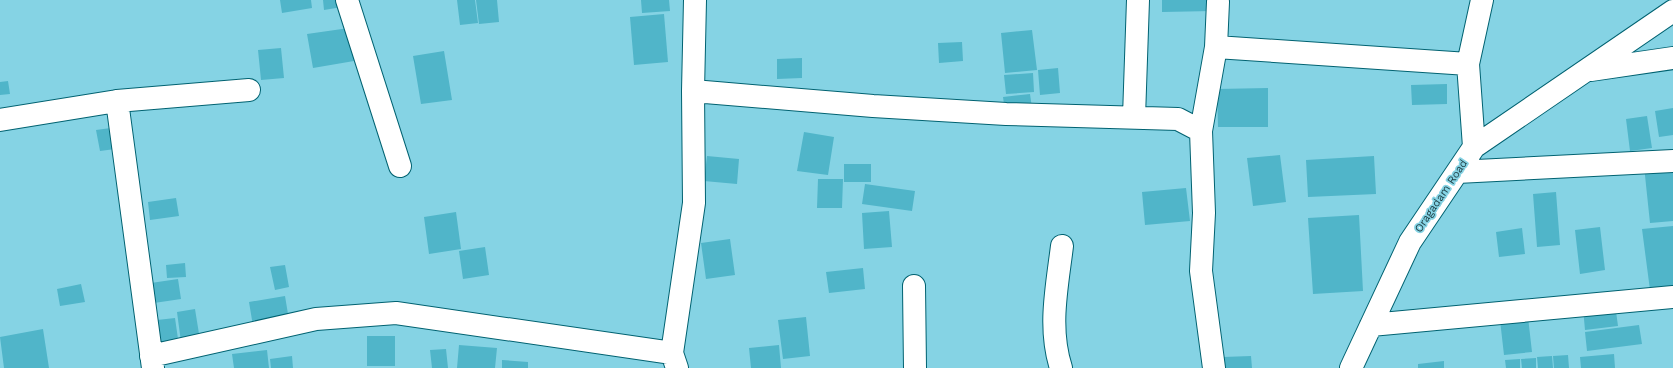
<svg xmlns="http://www.w3.org/2000/svg" width="1673" height="368" font-family="'Work Sans',sans-serif">
  <rect width="100%" height="100%" fill="#85d3e4"/>
  <!-- building -->
  <path fill="#50b5c9" d="M280 0H311L312 8 282 13Z
    M323 0H341L342 7 324 10Z
    M457 0H475L478 23 460 25Z
    M476 0H497L499 22 479 24Z
    M641 0H669L670 11 642 13Z
    M1162 0H1213V11L1162 12Z
    M664 14 668 62 634 65 630 17Z
    M349 28 354 61 313 68 307 34Z
    M1032 30 1037 70 1005 73 1001 33Z
    M962 42 963 61 939 63 938 43Z
    M281 48 284 78 261 80 258 50Z
    M444 51 452 100 421 104 413 56Z
    M802 58V78L777 79V59Z
    M1058 68 1060 93 1040 95 1038 70Z
    M1033 73 1034 92 1006 94 1004 75Z
    M8 81 10 94 0 95V82Z
    M1447 84V104L1412 105 1411 85Z
    M1268 88V127H1218L1217 89Z
    M1030 94 1032 108 1005 111 1003 97Z
    M1673 108V135L1659 137 1655 111Z
    M1647 116 1652 148 1630 151 1626 119Z
    M111 128 115 149 100 151 96 130Z
    M804 132 834 137 828 175 797 171Z
    M1280 155 1286 202 1253 206 1247 158Z
    M707 156 739 159 737 184 704 181Z
    M1374 156 1376 194 1308 197 1306 160Z
    M1673 163V221L1650 223 1644 166Z
    M844 164H871V182H844Z
    M818 179H843L842 208H817Z
    M865 184 915 191 912 211 862 204Z
    M1186 188 1190 221 1145 225 1142 192Z
    M1556 192 1560 245 1537 247 1533 194Z
    M176 198 179 216 150 220 148 202Z
    M889 211 892 247 864 249 862 213Z
    M456 212 461 249 429 254 424 217Z
    M1359 215 1363 291 1313 294 1308 218Z
    M1673 226V287L1650 290 1642 229Z
    M1600 227 1605 270 1580 274 1575 230Z
    M1522 228 1525 254 1499 257 1496 232Z
    M730 239 735 275 706 279 701 243Z
    M485 247 489 275 463 279 459 251Z
    M185 263 186 277 167 278 166 265Z
    M285 265 289 287 275 290 270 267Z
    M863 268 865 289 829 293 826 272Z
    M178 279 181 299 154 303 151 283Z
    M81 284 85 302 60 306 57 289Z
    M285 296 289 320 253 326 249 302Z
    M1615 304 1618 326 1585 330 1583 308Z
    M195 309 200 340 181 342 177 312Z
    M806 317 810 356 783 359 778 320Z
    M1528 317 1532 352 1504 355 1500 320Z
    M175 318 179 346 160 349 157 320Z
    M1639 325 1642 344 1587 351 1585 332Z
    M43 329 49 368H4L0 337Z
    M367 336H395V366H367Z
    M459 345 497 348 495 368H457Z
    M779 345 781 368H751L749 348Z
    M446 349 448 368H432L430 350Z
    M267 350 269 368H234L232 354Z
    M1614 354 1615 368H1581L1580 357Z
    M1568 355 1569 368H1554L1553 356Z
    M292 356 293 368H271L270 359Z
    M1251 356 1252 368H1223V357Z
    M1552 356 1553 368H1538L1537 357Z
    M1536 358V368H1522L1521 359Z
    M1520 359V368H1506L1505 360Z
    M502 360 528 362V368H502Z
    M1444 361V368H1418V364Z"/>
  <g fill="none" stroke-linecap="round" stroke-linejoin="round">
    <!-- minor casing -->
    <g stroke="#006271" stroke-width="24">
      <path id="minor" d="M347 0 400 166
        M1216 47 1468 64
        M1591 70 1673 58
        M693 91 873 106 1006 114 1178 119 1201 131
        M117 101 153 368
        M1134 117 1138 0
        M0 120 117 101 249 90
        M1474 147 1468 64 1482 0
        M1457 172 1673 161
        M914 286 915 368
        M1371 325 1673 297
        M151 356 316 319 396 313 672 353
        M677 368 672 353 694 203 693 91 695 0
        M1061 368C1048 328 1057 287 1062 246
        M1214 368 1201 271 1204 213 1201 131 1216 47 1218 2
        M1351 368 1410 242 1474 147 1673 11"/>
    </g>
    <!-- minor -->
    <use href="#minor" stroke="#fff" stroke-width="22"/>
  </g>
  <g text-anchor="middle" dominant-baseline="central" stroke-width="3.5" stroke-linejoin="round" paint-order="stroke">
    <!-- street labels -->
    <g font-size="11" fill="#1f4047" stroke="#85d3e4">
      <text transform="translate(1441 196) rotate(-56)">Oragadam Road</text>
    </g>
  </g>
</svg>
